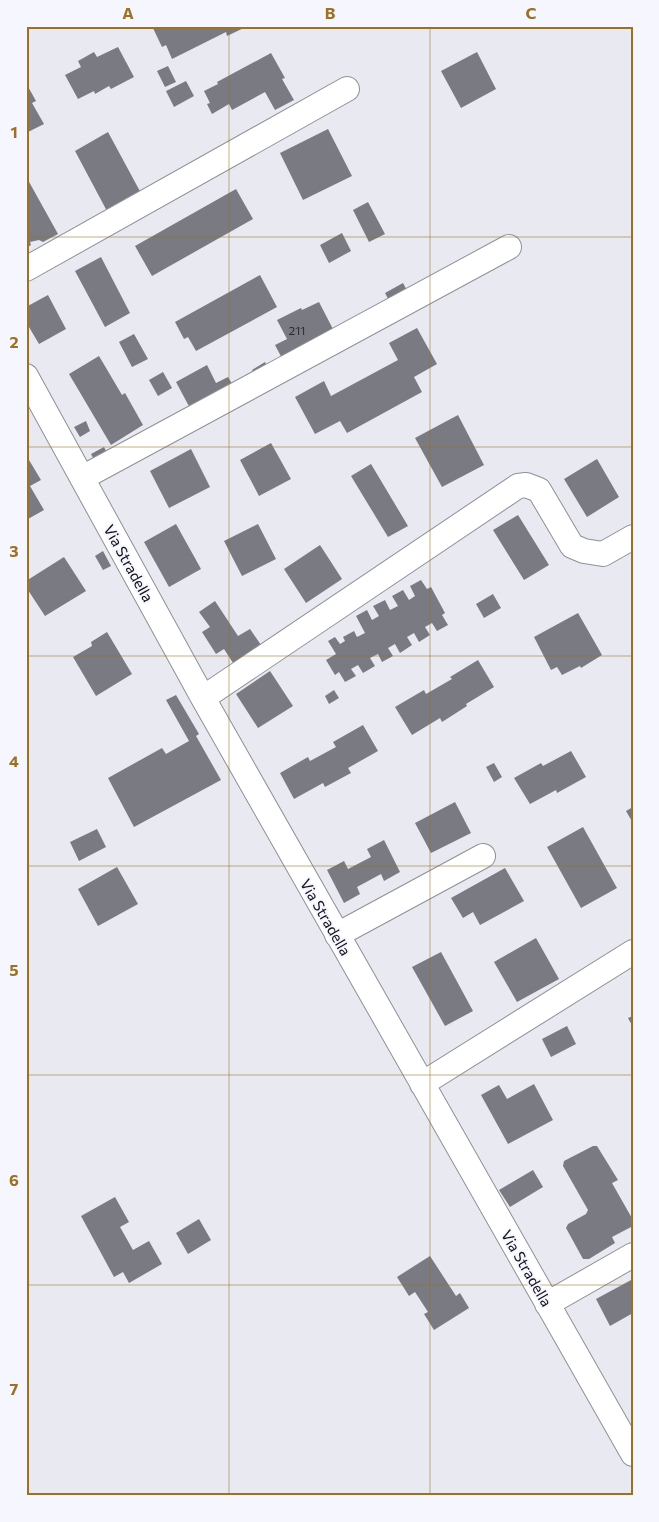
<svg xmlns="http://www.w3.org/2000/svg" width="659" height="1522" font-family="Commissioner,sans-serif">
  <rect width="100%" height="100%" fill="#e8e9f1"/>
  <!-- building -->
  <path fill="#797a82" d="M152 26H248L227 36 226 32 172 59 166 45 162 47Z
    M118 47 134 77 111 89 109 86 95 94 94 91 78 99 65 75 81 67 78 61 94 52 97 57Z
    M477 52 496 89 461 108 441 71Z
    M271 53 285 78 282 79 294 100 275 110 265 92 232 110 229 104 212 114 207 104 210 103 204 91 218 84 217 82Z
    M168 66 176 82 165 87 157 71Z
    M186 81 194 96 174 107 166 91Z
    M26 83 36 101 32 103 44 124 26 133Z
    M328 129 352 176 303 200 280 153Z
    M108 132 142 195 108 213 75 151Z
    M28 180 58 234 43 242 39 240 30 242 31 245 26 248V181Z
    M236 189 253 219 152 276 135 246Z
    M368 202 385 234 369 242 353 210Z
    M342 233 351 251 329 263 320 245Z
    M101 257 130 313 105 327 75 271Z
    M260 275 277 307 196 351 188 337 184 339 175 322Z
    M403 283 410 296 392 306 385 293Z
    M48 295 66 329 39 344 26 322V307Z
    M319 302 335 333 284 362 275 345 287 339 277 320 301 308 302 310Z
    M417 328 437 364 414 377 422 392 347 433 340 421 315 434 295 397 324 381 331 396 398 360 389 343Z
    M134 334 148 359 132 367 119 342Z
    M99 356 122 395 125 393 143 425 111 445 69 374Z
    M265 362 269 371 256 378 252 370Z
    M207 365 216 383 228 377 234 387 191 410 176 382Z
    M163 372 172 388 158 396 149 380Z
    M458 415 484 465 442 487 415 438Z
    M86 421 90 431 80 437 74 427Z
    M271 443 291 479 259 496 240 460Z
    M104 447 108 455 95 462 91 454Z
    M191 449 210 487 169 508 150 471Z
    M26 455 41 480 30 486 44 510 28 519 26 516Z
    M597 459 619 497 587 517 564 479Z
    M371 464 408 526 388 537 351 476Z
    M518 515 549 565 524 580 493 530Z
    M176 524 201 569 169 587 144 542Z
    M258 524 276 559 242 576 224 541Z
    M320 545 342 579 306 603 284 569Z
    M103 551 111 566 103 570 95 556Z
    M64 557 86 591 45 616 26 587V581Z
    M421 580 427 589 431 587 445 613 442 615 448 625 437 631 432 623 425 627 430 635 419 642 414 633 407 637 412 645 400 653 395 644 388 648 393 656 382 662 378 654 370 658 375 666 363 673 358 665 351 669 356 676 345 682 339 672 335 675 326 660 336 654 328 641 335 637 340 644 345 641 343 637 354 631 357 637 365 633 356 616 367 610 372 620 379 616 373 606 385 600 390 610 398 606 392 596 403 590 409 600 415 596 410 586Z
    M493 594 501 608 484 618 476 604Z
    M215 601 238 636 250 629 263 648 235 666 224 649 216 654 202 632 210 627 199 612Z
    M578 613 602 655 581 668 580 666 562 675 557 667 551 670 534 637Z
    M107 632 132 674 96 696 73 657 92 646 91 642Z
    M478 660 494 687 466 704 467 706 442 722 440 718 412 735 395 707 424 690 426 694 452 679 450 677Z
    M270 671 293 706 258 728 236 694Z
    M334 690 339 698 329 704 325 696Z
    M176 695 199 734 196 736 221 780 134 827 108 778 162 748 166 754 189 741 166 700Z
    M363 725 378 751 348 768 351 773 325 787 323 783 294 799 280 773 308 757 310 761 336 747 333 742Z
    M571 751 586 777 557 793 556 790 530 804 514 778 541 763 543 766Z
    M494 763 502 777 494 782 486 767Z
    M455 802 471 833 431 853 415 823Z
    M633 807V823L626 811Z
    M583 827 617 888 581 908 547 847Z
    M97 829 106 847 79 861 70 842Z
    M384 840 400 872 384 881 381 874 357 887 360 894 344 903 327 870 344 861 348 869 371 857 367 849Z
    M117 867 138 904 98 926 78 889Z
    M505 868 524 901 480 925 473 912 463 918 451 898Z
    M536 938 559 979 517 1002 494 962Z
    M441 952 473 1011 445 1026 412 967Z
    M633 1016V1027L628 1018Z
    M567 1026 576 1044 551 1057 542 1039Z
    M534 1084 553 1120 508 1144 481 1095 499 1085 507 1099Z
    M593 1146H597L618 1180 612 1183 633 1220V1226L612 1237 615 1243 589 1259H583L566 1228 568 1224 586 1214 588 1210 563 1166 564 1161Z
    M533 1170 543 1187 510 1207 499 1190Z
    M115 1197 129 1222 120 1227 133 1250 149 1241 162 1264 129 1283 123 1272 114 1277 81 1216Z
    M199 1219 211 1240 188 1254 176 1233Z
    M430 1256 456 1296 460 1293 469 1308 434 1330 424 1314 428 1312 415 1292 409 1296 397 1277Z
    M633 1279V1313L610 1326 596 1299Z"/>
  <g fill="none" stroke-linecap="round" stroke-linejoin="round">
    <!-- minor casing -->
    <g stroke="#8f9098" stroke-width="26">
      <path id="minor" d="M26 269 347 89
        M26 376 203 698 633 1454
        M82 478 509 247
        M203 698 518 486 526 485 539 490 572 546 584 551 603 554 633 537
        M337 935 483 856
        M422 1084 633 952
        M547 1304 633 1255"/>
    </g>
    <!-- minor -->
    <use href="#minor" stroke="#fff" stroke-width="24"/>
  </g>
  <!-- grid -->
  <path fill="none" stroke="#9e7021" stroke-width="1" stroke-opacity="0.55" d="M229 26V1496M430 26V1496M26 237H633M26 447H633M26 656H633M26 866H633M26 1075H633M26 1285H633"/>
  <g text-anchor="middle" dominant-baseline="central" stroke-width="4" stroke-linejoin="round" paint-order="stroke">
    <!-- number labels -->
    <g font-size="12" fill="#2b2b30">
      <text x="297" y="330">211</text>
    </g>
    <!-- street labels -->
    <g font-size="15" fill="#111114" stroke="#f5f6ff">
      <text transform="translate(129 563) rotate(61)">Via Stradella</text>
      <text transform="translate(326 917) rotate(60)">Via Stradella</text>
      <text transform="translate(527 1268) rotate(60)">Via Stradella</text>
    </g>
  </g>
  <!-- border -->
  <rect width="659" height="1522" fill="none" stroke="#f5f6ff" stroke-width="55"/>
  <rect x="28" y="28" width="604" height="1466" fill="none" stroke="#9e7021" stroke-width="2"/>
  <g font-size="16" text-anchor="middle" font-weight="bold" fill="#9e7021">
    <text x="128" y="19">A</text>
    <text x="330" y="19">B</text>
    <text x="531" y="19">C</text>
    <text x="14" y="138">1</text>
    <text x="14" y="348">2</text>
    <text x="14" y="557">3</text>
    <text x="14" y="767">4</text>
    <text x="14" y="976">5</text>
    <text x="14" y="1186">6</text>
    <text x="14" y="1395">7</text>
  </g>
</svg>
